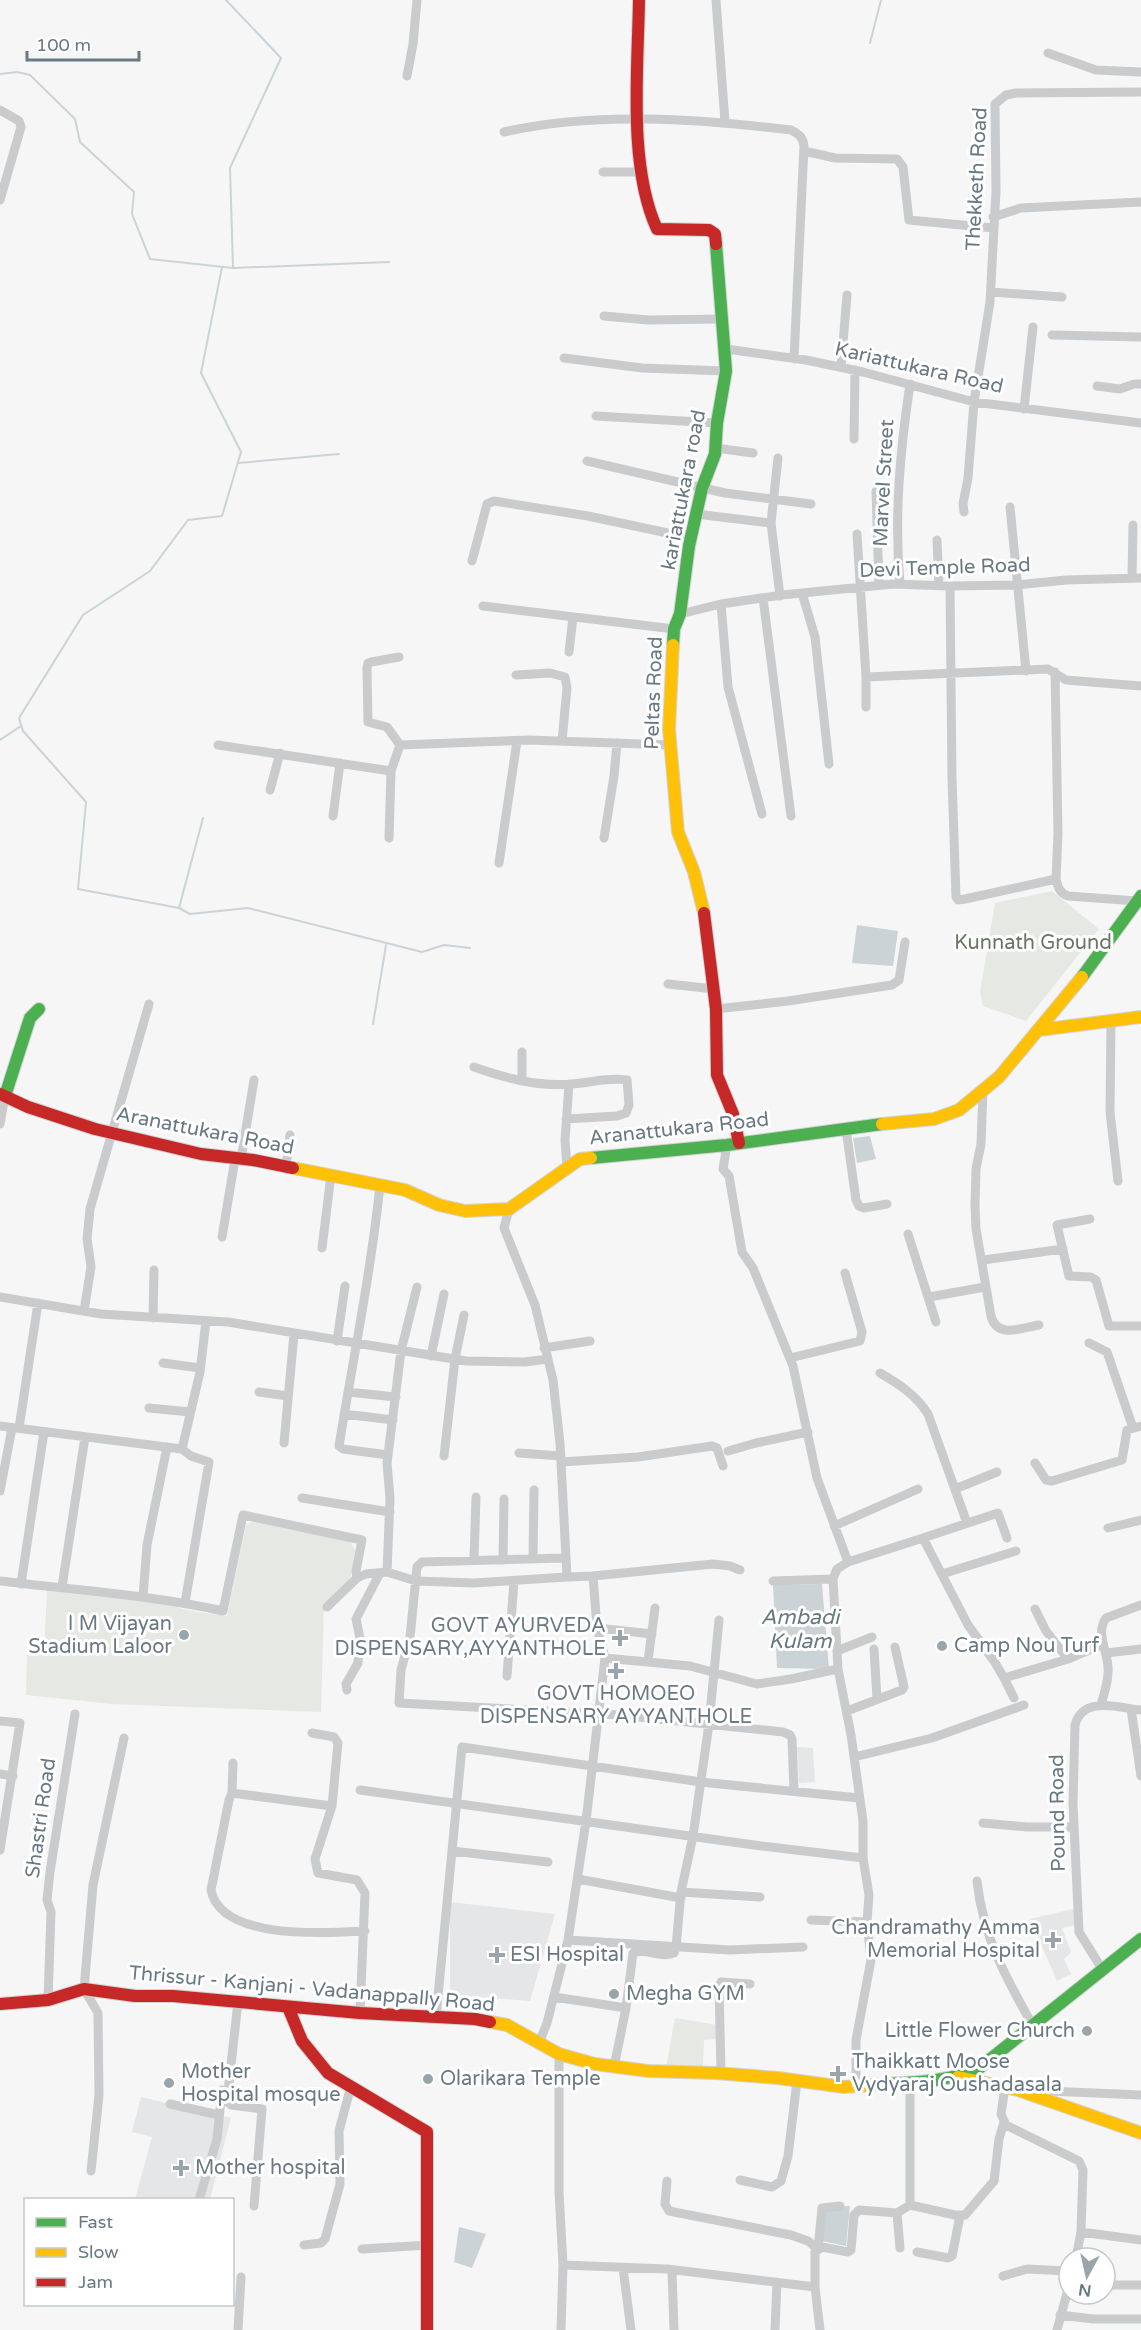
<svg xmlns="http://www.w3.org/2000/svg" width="1141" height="2330" font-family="'Varela Round',sans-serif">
  <rect width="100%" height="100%" fill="#f6f6f6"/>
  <!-- built -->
  <path fill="#e5e6e7" d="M797 1747 813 1748 815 1782 799 1783Z
    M450 1902 555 1914 530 2001 450 1995Z
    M1073 1909 1076 1925 1062 1928 1071 1952 1064 1959 1071 1974 1057 1981 1030 1919Z
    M141 2097 231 2118 210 2199H135L152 2137 132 2132Z"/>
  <!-- green -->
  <path fill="#e5e8e3" d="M1052 891 1099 929 1026 1021 983 1006 980 992 995 903Z
    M252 1522 350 1541 355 1550 350 1582 324 1604 321 1712 112 1704 26 1695 27 1654H44L47 1591 157 1602 191 1611 227 1616 246 1525Z
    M675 2018 717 2025 716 2039 704 2040 703 2067 666 2068Z"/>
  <!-- water -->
  <path fill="#cbd3d6" d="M857 925 898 931 893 966 852 963Z
    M870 1136 876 1159 857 1163 853 1138Z
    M822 1584 829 1669 777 1668 773 1585Z
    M821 2206H850L846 2246 817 2240Z
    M459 2227 486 2234 472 2268 454 2262Z"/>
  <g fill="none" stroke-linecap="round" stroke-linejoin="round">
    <!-- stream -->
    <path stroke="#cbd3d6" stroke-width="2" d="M226 0 281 58 230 168 233 268
      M870 43 881 0
      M0 74 17 72 30 75 75 119 80 142 134 192 132 214 150 259 233 268 389 262
      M222 267 201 373 241 452 222 516 188 520 150 571 83 615 19 718 23 731 86 802 78 889 179 908 190 914 248 908 422 952 444 945 470 948
      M238 463 339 454
      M0 740 21 726
      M179 908 203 818
      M373 1024 386 945"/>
    <!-- fast casing -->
    <g stroke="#d2d3d4" stroke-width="14">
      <path id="fast" d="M673 645 674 629 680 614 689 546 702 488 715 454 717 423 726 371 716 244
        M1082 977 1141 896
        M5 1096 30 1018 39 1009
        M591 1158 727 1145 882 1124
        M887 2084C919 2082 948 2081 978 2069L1141 1939"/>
    </g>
    <!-- slow casing -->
    <g stroke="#d2d3d4" stroke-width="14">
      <path id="slow" d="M673 645 669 729 678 832 694 872 704 913
        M1039 1030 1141 1017
        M882 1124 934 1119 959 1110 999 1077 1082 977
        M293 1168 405 1190 439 1205 465 1211 509 1209 580 1159 591 1158
        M490 2022 507 2025 559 2054 595 2064 648 2071 716 2073 778 2078 844 2087 887 2084
        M958 2077 1018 2090 1141 2133"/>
    </g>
    <!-- jam casing -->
    <g stroke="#d2d3d4" stroke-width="14">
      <path id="jam" d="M639 0C638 69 628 166 657 229L709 230 715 234 716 244
        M704 913 716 1009 717 1075 733 1114 739 1143
        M0 1094 28 1107 95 1129 201 1154 253 1160 293 1168
        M0 2004 48 2000 84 1989 135 1996H173L360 2013 475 2019 490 2022
        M288 2007 302 2041 328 2073 427 2132V2330"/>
    </g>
    <!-- street -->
    <path stroke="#c9cbcc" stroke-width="9" d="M716 0 725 122
      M1048 53 1096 70 1141 72
      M407 76 413 44 417 0
      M0 110 19 121 21 127 0 200
      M504 132C594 111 700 119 791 130 799 134 803 137 804 146L794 359
      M804 151 835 158 897 159 903 167 909 220 993 228
      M603 172H642
      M993 217 1021 208 1141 202
      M991 292 1062 297
      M604 316 648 320 723 319
      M1052 335 1141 337
      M726 349 806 360 863 372 974 402 1141 423
      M564 358 642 368 726 371
      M841 367 847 295
      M1097 386 1120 389 1134 384H1141
      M1024 409 1033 327
      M596 416 717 423
      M854 439 855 370
      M715 448 753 453
      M778 458 771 523 780 596
      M587 461 725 493 811 504
      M876 491 879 585
      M1010 507 1026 671
      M964 512 963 504 968 478 974 402 990 302 996 191 995 104 1006 95 1016 93 1141 92
      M696 514 771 523
      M857 534 866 677V707
      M937 540 939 586
      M472 561 487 504 494 501 588 516 691 538
      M1132 577 1133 525
      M900 584C894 517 900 451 910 384
      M950 586 952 778 956 897 958 900 965 899 1056 879
      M802 593 815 637 829 764
      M763 598 791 816
      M721 604 728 687 762 814
      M483 606 674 629
      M680 614 721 604 782 595 893 584 950 586 1016 585 1066 580 1141 578
      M569 652 573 617
      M399 657 371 662 368 663 367 668 368 722 387 727 400 745
      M1055 672 1058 833 1056 879C1058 888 1060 893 1068 896L1137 901
      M516 675 550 673 565 677 567 688 562 741
      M866 677 1048 669 1066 680 1141 686
      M218 745 391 771 400 745 529 740 670 745
      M270 790 280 753
      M333 816 340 763
      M389 838 391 771
      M604 838 614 776 617 743
      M499 863 517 741
      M668 984 714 989
      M716 1009 788 1001 892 985 899 980 905 942
      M1111 1022 1110 1112 1118 1181
      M474 1067C505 1078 538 1087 571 1084 589 1083 609 1077 627 1080L629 1105 626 1113 617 1116 566 1119
      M522 1080V1052
      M983 1090 981 1144 976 1169 975 1205 976 1229 991 1316C997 1339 1021 1328 1039 1325
      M0 1124 5 1096
      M846 1129 856 1200 859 1206 864 1208 887 1204
      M727 1145 723 1169 729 1176 742 1252 753 1268 793 1366 817 1478 848 1562
      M241 1159 254 1080
      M286 1166 290 1135
      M567 1168 565 1140 569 1084
      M380 1185C371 1272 353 1359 339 1446L343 1449 388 1455
      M509 1209 504 1228 535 1305 553 1380 560 1443 567 1577 593 1576 597 1628 605 1658 586 1821 568 1940 547 2023 539 2043
      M1090 1219 1057 1225 1069 1276 1091 1277 1096 1280 1109 1326H1141
      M908 1234 936 1322
      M222 1237 235 1159
      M322 1248 331 1175
      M983 1260 1063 1249
      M0 1297 101 1314 228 1322 466 1361 525 1362 547 1359
      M929 1297 985 1287
      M84 1311 91 1267 87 1239 90 1209 149 1004
      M153 1318 154 1270
      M337 1341 345 1286
      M1089 1343 1107 1352 1133 1428
      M544 1348 590 1341
      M431 1356 444 1294
      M790 1358 860 1341 862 1332 845 1273
      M163 1363 200 1368
      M880 1373C899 1384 916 1395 928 1414L967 1523
      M259 1392 288 1396
      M348 1392 396 1397
      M149 1408 190 1412
      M344 1414 393 1420
      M0 1426 182 1449 191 1456 209 1462 185 1603
      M19 1428 38 1303
      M284 1443 294 1334
      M182 1449 200 1372 206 1321
      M728 1451 756 1443 808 1432
      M519 1453 561 1456
      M444 1456 455 1359 464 1315
      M561 1462 638 1457 712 1446 717 1448 723 1466
      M1035 1463 1046 1480 1052 1481 1122 1460 1127 1430 1141 1426
      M955 1489 997 1472
      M0 1491 12 1428
      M302 1498 390 1512
      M834 1526 918 1489
      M1108 1528 1141 1520
      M923 1538 998 1513 1007 1538
      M533 1558 534 1490
      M564 1558 422 1562 417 1567 410 1637 401 1670 399 1703 619 1715 783 1732 790 1735 792 1739 794 1791
      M474 1560 476 1497
      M503 1560 504 1499
      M387 1572 390 1498 387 1463 401 1351 417 1287
      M942 1574 1016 1551
      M593 1576 713 1564 730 1566 740 1570
      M0 1581C75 1590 150 1595 223 1611L243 1515 362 1540 356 1571 357 1578 366 1574 387 1572 416 1581 474 1583 567 1577
      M773 1581 833 1579
      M21 1584 44 1432
      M62 1587 85 1437
      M143 1597 147 1545 167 1447
      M327 1607 357 1578
      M1035 1609 1046 1631 1068 1659
      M597 1628 652 1634
      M874 1649 877 1699
      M837 1651 872 1637
      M1106 1653 1141 1649
      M605 1658 690 1666 757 1684 791 1679 838 1669
      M648 1661 655 1608
      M507 1676 514 1581
      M1004 1678 1014 1698
      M347 1690 346 1684 358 1663 360 1638 356 1619 380 1573
      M1101 1705C1104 1693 1109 1681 1108 1668 1108 1651 1095 1634 1106 1618L1141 1605
      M1131 1709 1141 1776
      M847 1711 902 1690 904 1687 895 1647
      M0 1721 20 1723 0 1850
      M312 1733 334 1737 338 1743 332 1806
      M854 1757 932 1738 1024 1705
      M0 1774 13 1776
      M360 1790 754 1845 863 1858
      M232 1793 233 1763
      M983 1823 1027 1827H1074
      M452 1851 548 1862
      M578 1879 681 1898
      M977 1881C983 1937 1006 1978 1033 2026
      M681 1892 760 1897
      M811 1920 867 1922
      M568 1940 730 1950 803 1947
      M1102 1969 1079 1932 1073 1803 1075 1725C1083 1695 1119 1708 1141 1710
      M554 1997 626 2008 614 2067
      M48 2000 51 1912 47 1900 50 1872 75 1714
      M238 2002 227 2101 231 2105 262 2109 254 2206
      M626 2008 633 1953C646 1947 661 1959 674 1953L676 1947 681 1892 693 1836 709 1724 719 1620
      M360 2013 365 1893 357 1880 318 1873 315 1859 332 1806 232 1793 229 1800 211 1890C221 1941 327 1933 365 1931
      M436 2017 462 1747 701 1782 859 1798
      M559 2054V2192L563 2265 561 2330
      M721 2073 719 1986 721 1982 750 1984
      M910 2082V2205
      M856 2085V2040L871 1960 867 1922 869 1895 863 1858V1821L851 1735 838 1669 833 1579 837 1569 848 1562 923 1538 968 1625 994 1661 1004 1678 1068 1659 1103 1644
      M1005 2087 1001 2114 1006 2125 1079 2161 1083 2170 1081 2232 1076 2258
      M1024 2090 1141 2095
      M170 2104 219 2115
      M91 2171 99 2095 98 2013 84 1989 93 1885 124 1738
      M740 2180 772 2187 781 2181 788 2156 797 2081
      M667 2181 665 2204 669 2211 791 2235 808 2241 818 2249
      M199 2200 217 2139 222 2090
      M897 2213 900 2248
      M1081 2232 1141 2240
      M304 2245 321 2243 325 2239 340 2184 339 2131 351 2086
      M362 2249 429 2245
      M818 2249 822 2208 840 2206
      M917 2252 948 2258 952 2256 960 2216
      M563 2265 667 2269 815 2287
      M623 2268 631 2330
      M672 2270 674 2330
      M1003 2276 1027 2269 1069 2271
      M1105 2285H1141
      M1060 2315 1093 2319H1141
      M238 2330 241 2277
      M775 2330 777 2282
      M820 2330 815 2287V2252L822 2247 848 2252 851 2250 854 2215 859 2210 897 2213 910 2205 955 2215H965L994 2181 999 2139 1004 2122
      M1057 2330 1069 2286"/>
    <!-- fast -->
    <use href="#fast" stroke="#4caf50" stroke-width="12"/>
    <!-- slow -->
    <use href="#slow" stroke="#ffc107" stroke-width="12"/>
    <!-- jam -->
    <use href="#jam" stroke="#c62828" stroke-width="12"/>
  </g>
  <!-- markers -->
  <g fill="#9aa5ab" stroke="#fff" stroke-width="2">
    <circle cx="184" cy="1635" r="6"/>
    <path d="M617 1629h6v6h6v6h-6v6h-6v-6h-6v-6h6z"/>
    <circle cx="942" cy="1646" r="6"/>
    <path d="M613 1662h6v6h6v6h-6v6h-6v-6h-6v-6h6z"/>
    <path d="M1050 1931h6v6h6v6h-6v6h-6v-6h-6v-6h6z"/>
    <path d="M494 1946h6v6h6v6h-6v6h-6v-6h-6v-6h6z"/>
    <circle cx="614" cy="1994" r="6"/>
    <circle cx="1087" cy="2031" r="6"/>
    <path d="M835 2065h6v6h6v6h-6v6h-6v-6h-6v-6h6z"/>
    <circle cx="428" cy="2079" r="6"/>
    <circle cx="169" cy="2083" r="6"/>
    <path d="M178 2159h6v6h6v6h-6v6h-6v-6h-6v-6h6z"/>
  </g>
  <g text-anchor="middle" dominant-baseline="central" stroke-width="6" stroke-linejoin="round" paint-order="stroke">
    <!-- street labels -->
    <g font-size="20" fill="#697983" stroke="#fff">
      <text transform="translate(977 179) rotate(-87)">Thekketh Road</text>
      <text transform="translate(919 368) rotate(13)">Kariattukara Road</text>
      <text transform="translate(884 483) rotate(-87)">Marvel Street</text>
      <text transform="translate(684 490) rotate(-79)">kariattukara road</text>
      <text transform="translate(945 568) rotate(-2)">Devi Temple Road</text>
      <text transform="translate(654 693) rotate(-88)">Peltas Road</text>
      <text transform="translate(679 1129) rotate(-6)">Aranattukara Road</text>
      <text transform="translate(205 1131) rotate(11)">Aranattukara Road</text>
      <text transform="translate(1058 1813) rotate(-91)">Pound Road</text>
      <text transform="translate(41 1818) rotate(-82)">Shastri Road</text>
      <text transform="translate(312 1989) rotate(5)">Thrissur - Kanjani - Vadanappally Road</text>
    </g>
    <!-- park labels -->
    <g font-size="20" fill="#677663" stroke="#fff">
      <text x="1033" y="943">Kunnath Ground</text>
    </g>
    <!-- poi labels -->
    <g font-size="20" fill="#697983" stroke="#fff" text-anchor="start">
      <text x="172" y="1624" text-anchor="end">I M Vijayan<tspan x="172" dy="23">Stadium Laloor</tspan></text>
      <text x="606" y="1626" text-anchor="end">GOVT AYURVEDA<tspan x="606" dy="23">DISPENSARY,AYYANTHOLE</tspan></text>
      <text x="954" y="1646">Camp Nou Turf</text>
      <text x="616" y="1694" text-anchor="middle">GOVT HOMOEO<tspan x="616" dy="23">DISPENSARY AYYANTHOLE</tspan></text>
      <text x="1040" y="1928" text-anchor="end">Chandramathy Amma<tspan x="1040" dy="23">Memorial Hospital</tspan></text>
      <text x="510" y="1955">ESI Hospital</text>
      <text x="626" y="1994">Megha GYM</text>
      <text x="1075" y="2031" text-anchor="end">Little Flower Church</text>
      <text x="852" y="2062">Thaikkatt Moose<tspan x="852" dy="23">Vydyaraj Oushadasala</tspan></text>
      <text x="181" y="2072">Mother<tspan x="181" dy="23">Hospital mosque</tspan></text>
      <text x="440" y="2079">Olarikara Temple</text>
      <text x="195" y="2168">Mother hospital</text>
    </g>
    <!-- water labels -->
    <g font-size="21" font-style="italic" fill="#65797f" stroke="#fff">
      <text x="800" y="1617">Ambadi<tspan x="800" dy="24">Kulam</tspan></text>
    </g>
  </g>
  <!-- legend -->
  <rect x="24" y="2198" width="210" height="108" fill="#ffffff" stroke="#c3c9cd" stroke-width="1.5"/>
  <rect x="36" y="2218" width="30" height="9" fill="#4caf50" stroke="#c3c9cd" stroke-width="1.5"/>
  <text x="78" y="2228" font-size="18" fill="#697983">Fast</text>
  <rect x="36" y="2248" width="30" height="9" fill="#ffc107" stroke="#c3c9cd" stroke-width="1.5"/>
  <text x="78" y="2258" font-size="18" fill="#697983">Slow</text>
  <rect x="36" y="2278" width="30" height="9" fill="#c62828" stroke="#c3c9cd" stroke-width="1.5"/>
  <text x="78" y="2288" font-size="18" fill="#697983">Jam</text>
  <!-- north arrow -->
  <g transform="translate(1087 2276) rotate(188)"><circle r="28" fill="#ffffff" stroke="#c3c9cd" stroke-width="1.5"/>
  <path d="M0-4.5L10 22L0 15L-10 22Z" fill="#9aa5ab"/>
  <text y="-9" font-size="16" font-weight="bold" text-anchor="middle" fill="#697983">N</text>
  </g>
  <!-- scale -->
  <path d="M27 51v9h112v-9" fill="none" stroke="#697983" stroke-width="3"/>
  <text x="36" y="51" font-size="18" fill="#697983" stroke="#ffffff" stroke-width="4.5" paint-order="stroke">100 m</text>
</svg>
